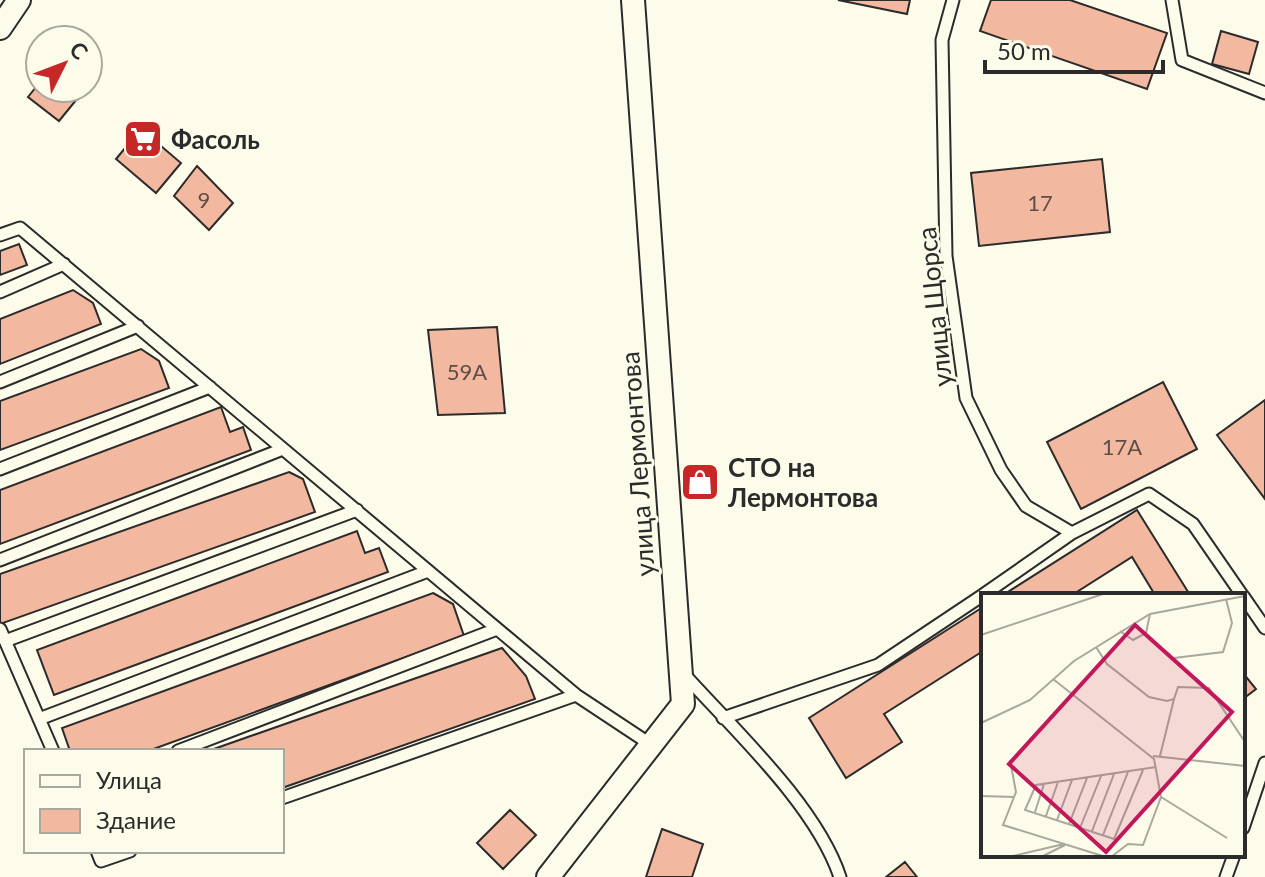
<svg xmlns="http://www.w3.org/2000/svg" width="1265" height="877" font-family="Lato,sans-serif">
  <rect width="100%" height="100%" fill="#fdfbea"/>
  <!-- building -->
  <path fill="#f2b8a0" stroke="#2b2b2b" stroke-width="2" d="M838 0H910L907 14Z
    M991 0H1070L1167 33 1147 89 980 31Z
    M1221 31 1258 42 1249 74 1212 64Z
    M40 82V88H86L59 121 28 97Z
    M141 129 181 163 156 193 116 159Z
    M1102 159 1110 232 979 246 971 173Z
    M197 166 233 203 209 230 174 196Z
    M19 244 27 265 0 275V251Z
    M73 290 93 303 101 324 0 364V319Z
    M497 327 505 413 438 415 428 330Z
    M141 349 159 361 169 388 0 450V401Z
    M1163 382 1197 449 1081 509 1047 442Z
    M1265 400V499L1217 435Z
    M221 407 230 432 243 427 251 450 0 544V490Z
    M289 472 303 479 315 512 0 624V574Z
    M1137 510 1190 595H1155L1132 557 1072 595H1003Z
    M357 531 365 553 379 548 388 572 54 695 37 650Z
    M433 593 453 604 464 636 148 751H70L62 728Z
    M983 607V651L884 714 902 742 846 778 809 718Z
    M502 648 526 676 535 699 282 788V751H208Z
    M1243 673 1256 689 1243 699Z
    M510 810 536 835 503 869 477 843Z
    M662 829 703 844 692 877H646Z
    M905 862 917 877H886Z"/>
  <g fill="none" stroke-linecap="round" stroke-linejoin="round">
    <!-- lane casing -->
    <g stroke="#2b2b2b" stroke-width="15">
      <path id="lane" d="M953 0 942 40 946 256 966 398 1001 470 1026 506 1072 533 1149 494 1193 524 1242 595
        M1172 0 1182 60 1265 93
        M0 235 20 228 576 695 650 744
        M0 292 64 264
        M0 382 138 326
        M0 469 210 387
        M0 560 283 449
        M983 595 1072 533
        M1243 596 1265 628
        M0 629 53 751
        M5 641 357 510
        M683 673C734 730 816 805 840 877
        M723 718 878 665 983 595
        M39 719 428 571
        M178 751 497 629
        M282 798 576 695
        M1243 828 1265 763
        M97 851 101 861 130 851
        M1226 877 1234 855"/>
    </g>
    <!-- street casing -->
    <g stroke="#2b2b2b" stroke-width="26">
      <path id="street" d="M0 28 19 0
        M548 877 683 704 633 0"/>
    </g>
    <!-- lane -->
    <use href="#lane" stroke="#fdfbea" stroke-width="11"/>
    <!-- street -->
    <use href="#street" stroke="#fdfbea" stroke-width="22"/>
  </g>
  <!-- icons -->
  <defs>
    <g id="supermarket-square" transform="scale(2)"><rect x="-9" y="-9" width="18" height="18" rx="4" fill="#c62828" stroke="#fdfbea"/><path d="M-6-5.5h2.5l.6 2H6L4.5 2H-2.5L-4.4-4H-6ZM-1.5 3.2a1.3 1.3 0 1 0 .1 0ZM3 3.2a1.3 1.3 0 1 0 .1 0Z" fill="#fff"/></g>
    <g id="shop-square" transform="scale(2)"><rect x="-9" y="-9" width="18" height="18" rx="4" fill="#c62828" stroke="#fdfbea"/><path d="M-5-2.5h2.3a2.7 3.5 0 0 1 5.4 0H5L5.5 6h-11ZM-1.5-2.5h3a1.5 2.3 0 0 0-3 0Z" fill="#fff"/></g>
  </defs>
  <g fill-rule="evenodd">
    <use href="#supermarket-square" x="143" y="139"/>
    <use href="#shop-square" x="700" y="482"/>
  </g>
  <g text-anchor="middle" dominant-baseline="central" stroke-width="6" stroke-linejoin="round" paint-order="stroke">
    <!-- number labels -->
    <g font-size="22" fill="#5d4e48">
      <text x="204" y="199">9</text>
      <text x="1040" y="202">17</text>
      <text x="467" y="371">59А</text>
      <text x="1122" y="446">17А</text>
    </g>
    <!-- poi labels -->
    <g font-size="26" font-weight="bold" fill="#2b2b2b" stroke="#fdfbea" text-anchor="start">
      <text x="171" y="139">Фасоль</text>
      <text x="728" y="467">СТО на<tspan x="728" dy="30">Лермонтова</tspan></text>
    </g>
    <!-- street labels -->
    <g font-size="26" fill="#2b2b2b" stroke="#fdfbea">
      <text transform="translate(934 307) rotate(-96)">улица Щорса</text>
      <text transform="translate(637 464) rotate(-94)">улица Лермонтова</text>
    </g>
  </g>
  <!-- overview -->
  <g transform="translate(981 593)">
    <rect width="264" height="264" fill="#fdfbea"/>
    <path fill="none" stroke="#a9a89e" stroke-width="2" d="M139 38 152 47 165 40 169 21M0 42 125 0M115 54 126 71 168 104 186 108 193 106 197 94 228 95 264 149M193 65 242 59 251 30 245 6M72 86 173 166 180 204 246 245M0 130 49 107 93 68 169 21 264 3M172 163 264 173M179 163 193 106M29 167 35 199 22 232 125 264M162 177 133 246 44 217 55 192 175 174M0 203 33 204M54 219 63 191M65 223 77 189M76 227 91 187M88 231 106 185M99 235 120 183M111 238 133 181M122 242 147 179M28 264 83 251M60 264 84 252M130 264 147 251 162 252 180 204"/>
    <path fill="#c2185b" fill-opacity="0.15" stroke="#c2185b" stroke-width="4" d="M154 32 251 119 125 259 28 171Z"/>
    <rect width="264" height="264" fill="none" stroke="#2b2b2b" stroke-width="4"/>
  </g>
  <!-- legend -->
  <rect x="24" y="749" width="260" height="104" fill="#fdfbea" stroke="#a9a89e" stroke-width="2"/>
  <rect x="40" y="775" width="40" height="12" fill="#fdfbea" stroke="#a9a89e" stroke-width="2"/>
  <text x="96" y="789" font-size="24" fill="#2b2b2b">Улица</text>
  <rect x="40" y="809" width="40" height="24" fill="#f2b8a0" stroke="#a9a89e" stroke-width="2"/>
  <text x="96" y="829" font-size="24" fill="#2b2b2b">Здание</text>
  <!-- north arrow -->
  <g transform="translate(64 64) rotate(48)"><circle r="38" fill="#fdfbea" stroke="#a9a89e" stroke-width="2"/>
  <path d="M0-6L14 30L0 20L-14 30Z" fill="#c62828"/>
  <text y="-12" font-size="22" font-weight="bold" text-anchor="middle" fill="#2b2b2b">С</text>
  </g>
  <!-- scale -->
  <path d="M985 60v12h178v-12" fill="none" stroke="#2b2b2b" stroke-width="4"/>
  <text x="997" y="60" font-size="24" fill="#2b2b2b" stroke="#fdfbea" stroke-width="6" paint-order="stroke">50 m</text>
</svg>
